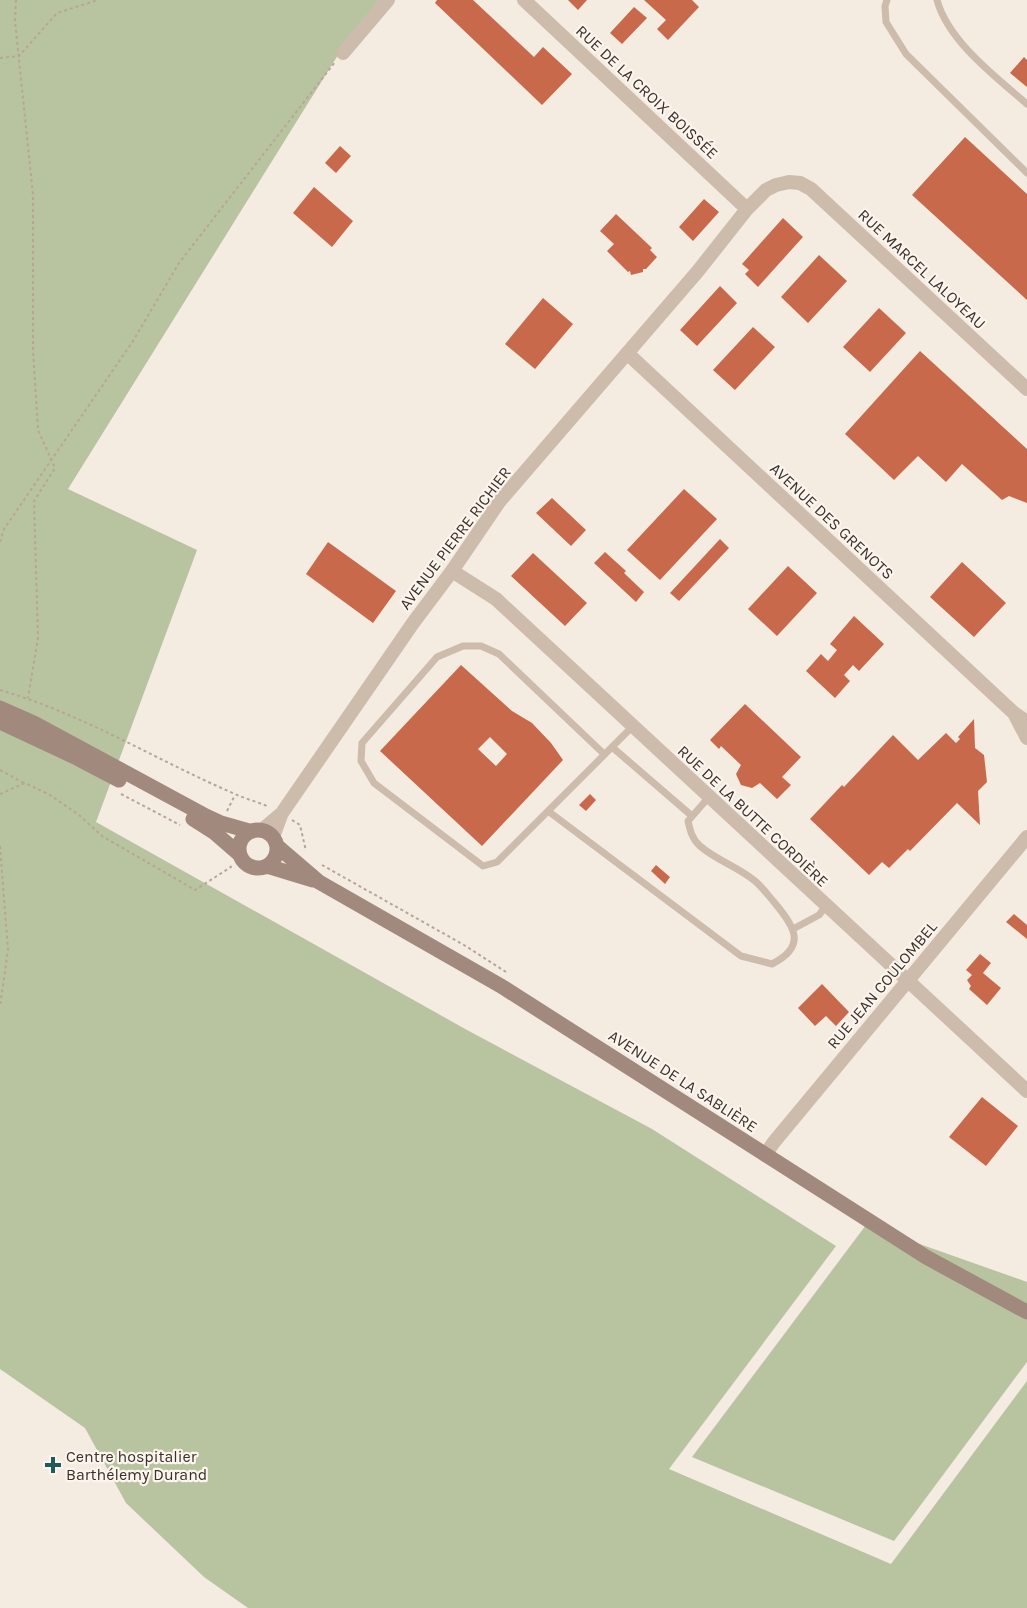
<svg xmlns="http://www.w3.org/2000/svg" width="1027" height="1608" font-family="Karla,sans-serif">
  <rect width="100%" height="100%" fill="#f4ebe1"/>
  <!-- green -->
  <path fill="#b8c4a0" d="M0 0H379L348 39 68 489 197 550 96 822 467 1030 652 1129 836 1246 669 1469 891 1564 1027 1381V1608H248L204 1577 126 1503 85 1428 0 1369Z
    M866 1225 1027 1282V1362L894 1541 692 1457Z"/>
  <!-- building -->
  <path fill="#c8694b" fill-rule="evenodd" d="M437 0H473L534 57 543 47 572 74 542 105 435 3Z
    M568 0H587L578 10Z
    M644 0H692L699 7 668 40 657 29 666 20Z
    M634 7 647 18 622 44 610 33Z
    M1024 57 1027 60V87L1010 73Z
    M965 137 1027 194V300L912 195Z
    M340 146 351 156 336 173 325 163Z
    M314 187 353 221 332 247 293 213Z
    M704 199 719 212 693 241 679 227Z
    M616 214 652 248 650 250 657 257 646 269H643V272L631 275 630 271 628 272 607 251 614 244 600 231Z
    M783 218 803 237 758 287 745 274 749 270 742 264Z
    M819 255 847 281 808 323 781 297Z
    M720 286 737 303 697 346 680 330Z
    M543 298 573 324 535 369 505 344Z
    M879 308 906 333 870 372 843 347Z
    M753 327 775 347 735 390 713 370Z
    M920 351 1027 449V503L1009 496 1002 500 962 464 946 482 918 456 894 480 845 434Z
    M684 489 717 519 660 580 627 550Z
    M552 498 586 530 571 546 536 513Z
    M720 539 729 548 679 601 670 593Z
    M328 542 396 591 373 623 306 574Z
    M605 552 626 571 624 573 644 592 636 602 594 563Z
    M533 553 587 603 565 626 511 576Z
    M962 562 1006 603 974 637 930 597Z
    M788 566 817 593 777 636 748 609Z
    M854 616 884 644 859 671 853 665 844 675 850 681 835 698 806 671 821 654 828 661 837 650 830 644Z
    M461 665 512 711 532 723 551 743 563 760 482 846 380 751ZM490 737 507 754 496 766 478 749Z
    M745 704 801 757 782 777 791 785 777 799 760 783 752 788 741 785 736 774 741 765 721 746 719 749 710 740Z
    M974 719 975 748 984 755 987 782 978 791 980 825 957 803 910 851 908 849 889 868 882 862 869 875 810 819 842 785 844 787 893 735 918 760 946 733 956 743 960 739 958 737Z
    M590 794 596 800 586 811 579 805Z
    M656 865 670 877 665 884 651 871Z
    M1014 914 1027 925V939L1006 922Z
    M980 954 991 963 983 973 1001 988 987 1005 969 989 971 986 967 980 972 975 966 970Z
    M822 984 849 1012 836 1026 826 1016 815 1026 798 1008Z
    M982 1097 1018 1126 986 1166 949 1137Z"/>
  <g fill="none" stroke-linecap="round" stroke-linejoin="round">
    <!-- path -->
    <path stroke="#b9a596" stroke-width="2" stroke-dasharray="3 3" stroke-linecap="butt" d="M16 0 15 21 33 195V350L38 430 55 468 34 501 38 638 28 698
      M0 58 19 56 57 13 98 0
      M0 542 4 529 133 341 179 263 335 62
      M0 690C83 714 156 760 235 794 246 799 258 802 269 807
      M0 770 24 783
      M0 794 25 783 50 795 79 815 102 836 195 890 231 867 229 864
      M121 794 180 825
      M227 811 235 795
      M292 820 300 825 306 851
      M0 846 8 950 0 1006
      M322 865 464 945 506 972"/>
    <!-- lane -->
    <path stroke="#cdbbac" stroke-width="7" d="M887 0 885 6 886 22 906 54 1027 173
      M937 0C948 41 996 77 1027 104
      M612 747 692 816
      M604 754 499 654 481 646H463L437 657 362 743 361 761 374 783 483 866 497 862 633 726
      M548 811 741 956 772 964C808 946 794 926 774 902 768 895 762 887 755 881 738 867 716 860 700 846 692 839 690 830 688 821L709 797
      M793 929 819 915 826 906"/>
    <!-- street -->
    <path stroke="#cdbbac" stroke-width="14" d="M524 0 747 209
      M343 53 388 0
      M627 353 1014 713 1027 722
      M452 571 496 599 1027 1091
      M1015 715 1027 738
      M262 830 282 813 413 623 452 571 499 502 698 271 747 209 766 190 776 185 789 182 800 183 811 189 1027 389
      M273 837 281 815
      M765 1155 774 1142 1027 837"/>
    <!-- secondary -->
    <path stroke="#a18a7d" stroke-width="15" d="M0 708 34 723 206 816 221 823 249 831
      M0 722 77 758 119 780
      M193 819 215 833 238 853
      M239 849a19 19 0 1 1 38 0a19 19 0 1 1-38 0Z
      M277 846 319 882 501 986 926 1257 1027 1312
      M267 866 313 880"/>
  </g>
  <!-- markers -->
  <path fill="#1f5a5e" stroke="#fbf5ee" stroke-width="2" d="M50 1456h6v6h6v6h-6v6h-6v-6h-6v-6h6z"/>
  <g text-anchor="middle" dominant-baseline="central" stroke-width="4.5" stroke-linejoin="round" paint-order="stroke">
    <!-- street labels -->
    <g font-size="16" fill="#3b302b" stroke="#fbf5ee">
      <text transform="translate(647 92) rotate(43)">RUE DE LA CROIX BOISSÉE</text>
      <text transform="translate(922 269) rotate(43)">RUE MARCEL LALOYEAU</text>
      <text transform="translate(832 521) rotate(43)">AVENUE DES GRENOTS</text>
      <text transform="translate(455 538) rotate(-53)">AVENUE PIERRE RICHIER</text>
      <text transform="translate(753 816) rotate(43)">RUE DE LA BUTTE CORDIÈRE</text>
      <text transform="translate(882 985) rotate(-50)">RUE JEAN COULOMBEL</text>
      <text transform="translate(683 1081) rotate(33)">AVENUE DE LA SABLIÈRE</text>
    </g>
    <!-- poi labels -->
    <g font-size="16" fill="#3b302b" stroke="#fbf5ee" text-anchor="start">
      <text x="66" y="1456">Centre hospitalier<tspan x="66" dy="18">Barthélemy Durand</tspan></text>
    </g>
  </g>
</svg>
